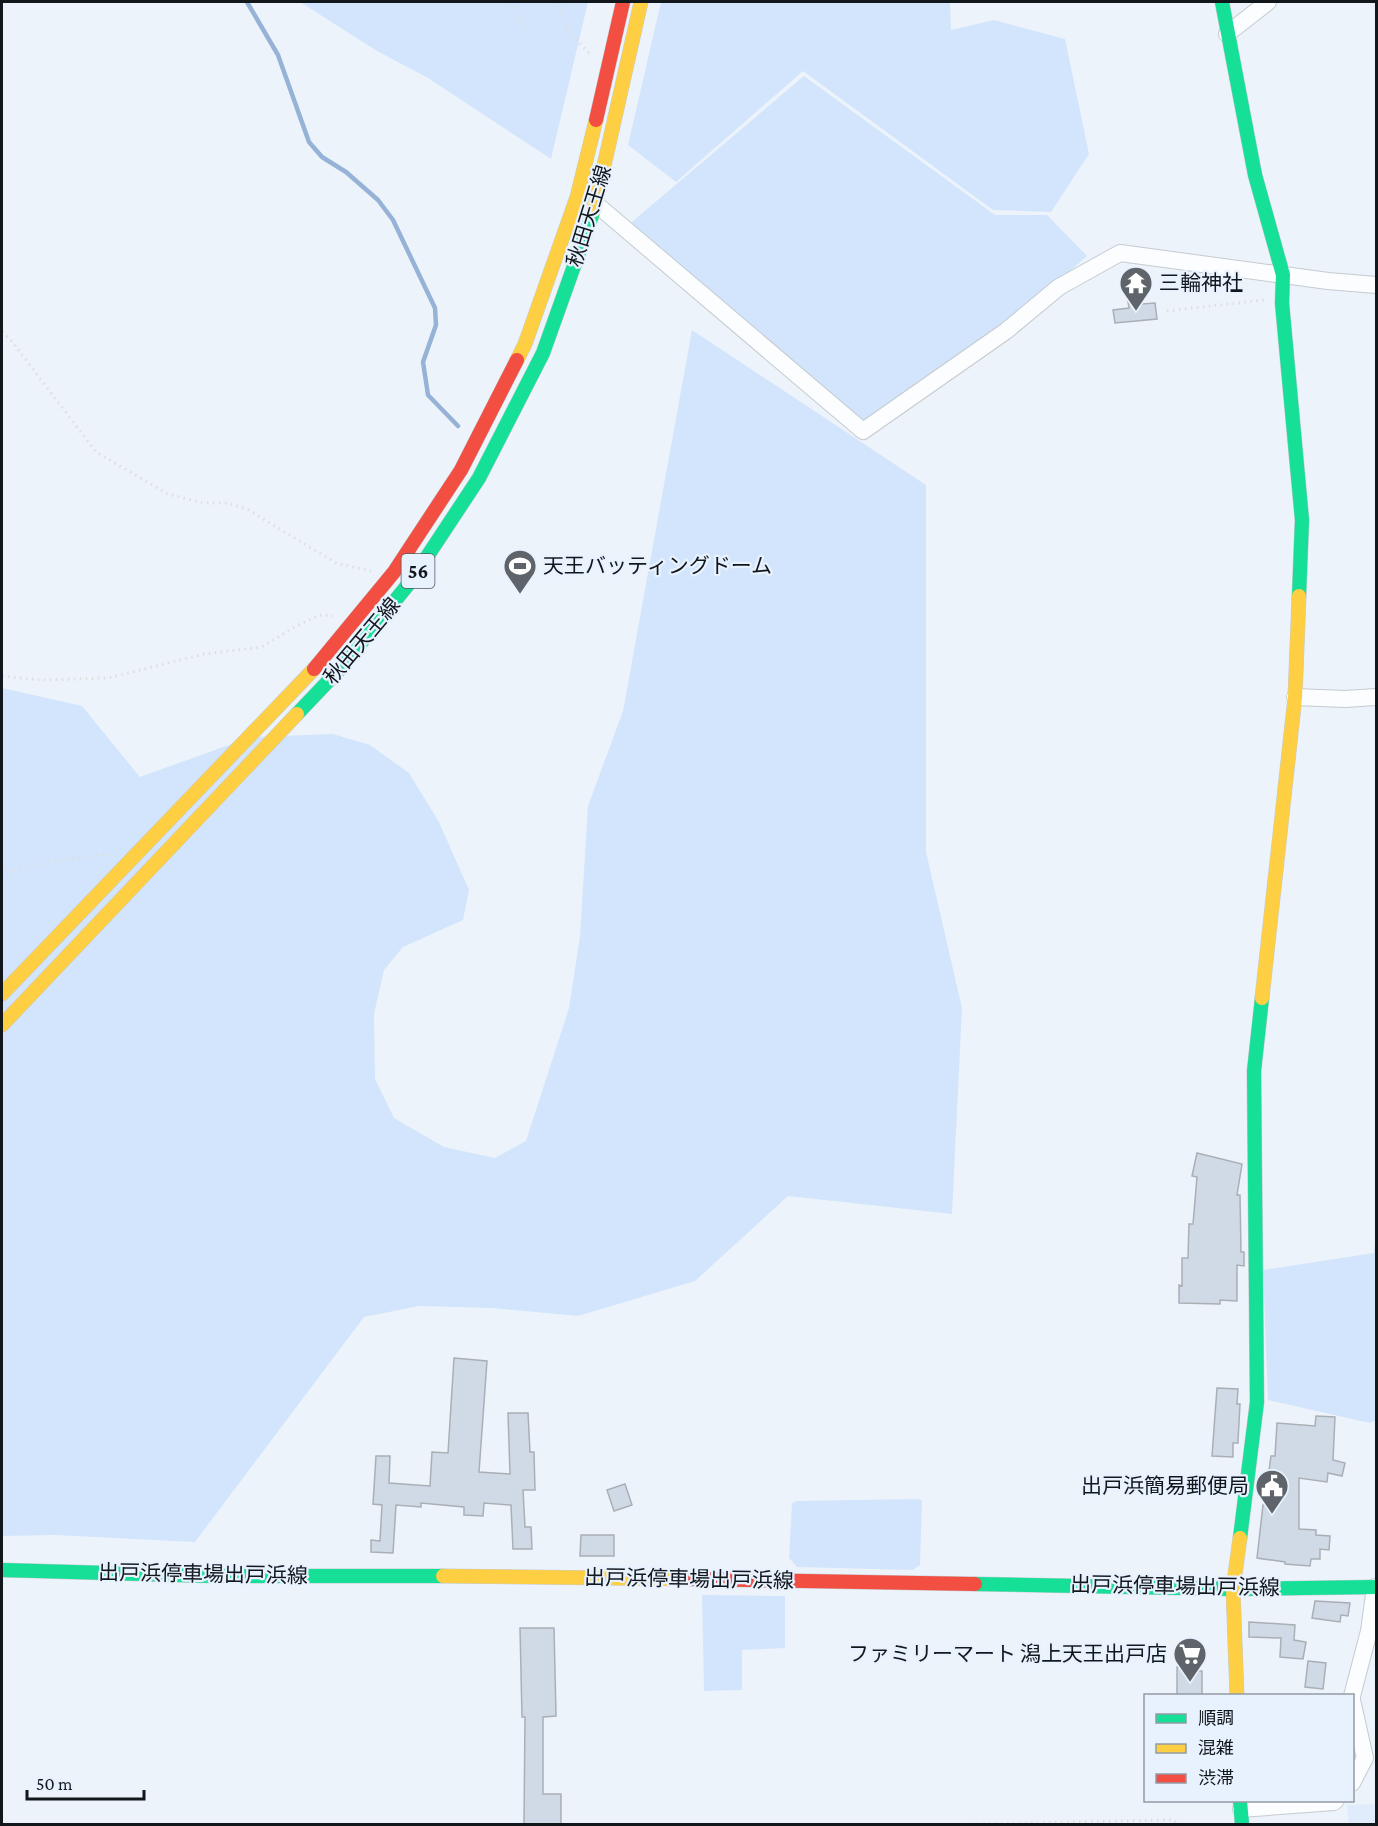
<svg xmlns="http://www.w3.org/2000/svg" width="1378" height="1826" font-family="'Crimson Pro','Noto Sans JP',serif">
  <rect width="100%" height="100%" fill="#edf3fa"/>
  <!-- built -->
  <path fill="#e0ecfb" d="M1376 1804V1824H1349L1347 1805Z"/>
  <!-- green -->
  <path fill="#d3e5fc" d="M300 2H588L551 159 428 78 377 51Z
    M661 2H950L951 30 994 20 1065 39 1089 154 1051 212 993 210 803 71 676 182 628 145Z
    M804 76 995 215H1047L1087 256 1007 326 863 426 627 226Z
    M692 330 926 485V852L962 1008 952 1214 788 1196 695 1281 578 1316 492 1308 419 1306 364 1317 195 1542 55 1535 2 1536V688L82 706 140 777 251 737 333 734 370 745 409 773 439 822 469 890 463 920 403 947 384 970 374 1014 375 1079 394 1118 444 1147 495 1158 526 1141 569 1008 580 936 588 806 623 711Z
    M1376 1227V1420L1370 1423 1268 1400 1263 1270 1374 1253Z
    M918 1499 922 1501 920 1565 913 1570 797 1567 789 1558 792 1503 797 1501Z
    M702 1595 785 1596V1648L742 1650V1690L704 1691Z"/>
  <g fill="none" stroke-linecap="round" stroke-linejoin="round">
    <!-- stream -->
    <path stroke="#96b3d7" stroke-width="4.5" d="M247 2 278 55 309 142 322 157 346 172 378 200 393 220 435 308 436 325 423 362 428 395 458 426"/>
  </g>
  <!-- building -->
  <path fill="#d0dae7" stroke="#aaafb5" stroke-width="1.5" d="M1140 287 1142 304 1155 303 1157 319 1115 323 1113 310 1129 308 1126 289Z
    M1197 1153 1242 1164 1237 1195H1240L1241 1252H1244V1266L1237 1265V1301L1220 1300V1304L1179 1303V1285L1182 1286V1258H1188L1189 1224H1193L1197 1177 1192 1176Z
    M454 1358 487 1361 479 1472 510 1474 508 1413H528L530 1452H534L535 1490H523L525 1527H531L532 1549H513L511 1505 484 1503 483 1516 464 1515V1507L421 1503V1507L396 1505 393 1553 371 1552V1540L380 1541 382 1505 373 1504 376 1456H390L389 1483 430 1486 432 1452 448 1453Z
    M1217 1388 1238 1389 1237 1404H1240L1238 1441V1443H1233V1457L1212 1456Z
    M1316 1416 1335 1417 1333 1460 1345 1463 1342 1476 1328 1473 1327 1482 1299 1478V1529L1316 1530V1535L1330 1536 1329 1550 1320 1549V1559H1311L1310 1566 1285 1564V1562L1257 1558 1263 1505H1272L1273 1478H1268L1271 1456H1275L1277 1423 1315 1426Z
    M625 1484 632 1505 614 1511 607 1490Z
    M581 1535H614V1556H580Z
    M1315 1601 1350 1603 1348 1616 1341 1615 1340 1622 1312 1618Z
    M1249 1622 1295 1625 1294 1640 1306 1642 1303 1659 1280 1657 1281 1638 1249 1637Z
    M520 1628H554L556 1716 543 1717V1794H561V1824H524L525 1717H522Z
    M1308 1661 1326 1663 1323 1689 1305 1687Z
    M1177 1667H1192V1671H1202V1695H1177Z"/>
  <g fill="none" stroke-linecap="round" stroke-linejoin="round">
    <!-- street casing -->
    <g stroke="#c5cbd1" stroke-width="18">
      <path id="street" d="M1227 34 1268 2
        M596 204 863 431 1006 331 1059 287 1120 253 1328 281 1376 285
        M1295 697 1345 699 1376 697
        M1352 1696 1369 1631 1375 1587
        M1352 1700 1365 1758 1352 1783
        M1241 1809 1334 1802 1336 1800"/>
    </g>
    <!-- fast casing -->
    <g stroke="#c5cbd1" stroke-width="15">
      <path id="fast" d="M1222 2 1255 175 1283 275 1282 303 1302 520 1299 596
        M297 714 337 672 411 581 479 478 543 353 594 210
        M1240 1538 1257 1402 1254 1071 1262 998
        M2 1570 213 1576H443
        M975 1584 1233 1589 1376 1587
        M1240 1800 1242 1824"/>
    </g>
    <!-- slow casing -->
    <g stroke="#c5cbd1" stroke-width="15">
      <path id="slow" d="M594 210 641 2
        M517 360 525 344 577 197 596 120
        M2 994 314 669
        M1262 998 1295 697 1299 596
        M2 1025 297 714
        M443 1576 689 1579
        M1237 1696 1233 1589 1240 1538"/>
    </g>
    <!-- jam casing -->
    <g stroke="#c5cbd1" stroke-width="15">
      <path id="jam" d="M596 120 623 2
        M314 669 394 572 461 470 517 360
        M689 1579 975 1584"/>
    </g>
    <!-- path -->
    <path stroke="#dddfe0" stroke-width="3" stroke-dasharray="1.5 4.5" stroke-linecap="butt" d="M508 2 529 29
      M557 2 567 30 592 56
      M1167 311 1264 300
      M2 332 10 339 96 452 168 494 203 503H227L247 509 336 563 371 571
      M2 676 41 680 108 678 204 654 262 647 291 629 319 615 333 616
      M2 874 42 863 109 854
      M971 1824 1171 1820 1180 1824"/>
    <!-- street -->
    <use href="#street" stroke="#fcfdfe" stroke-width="16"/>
    <!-- fast -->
    <use href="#fast" stroke="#16e098" stroke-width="14"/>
    <!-- slow -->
    <use href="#slow" stroke="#ffcf43" stroke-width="14"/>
    <!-- jam -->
    <use href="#jam" stroke="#f24e42" stroke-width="14"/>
  </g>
  <!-- icons -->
  <defs>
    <g id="temple-pin" transform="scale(1.725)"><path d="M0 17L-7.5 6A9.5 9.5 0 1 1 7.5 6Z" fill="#5f646a" stroke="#e8f2ff"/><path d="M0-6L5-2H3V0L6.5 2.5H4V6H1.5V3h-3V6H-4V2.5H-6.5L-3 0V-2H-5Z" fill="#fff"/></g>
    <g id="stadium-pin" transform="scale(1.725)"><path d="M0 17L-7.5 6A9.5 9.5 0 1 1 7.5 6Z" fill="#5f646a" stroke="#e8f2ff"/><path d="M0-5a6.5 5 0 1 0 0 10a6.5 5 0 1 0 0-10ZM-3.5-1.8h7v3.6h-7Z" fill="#fff"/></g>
    <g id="civic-pin" transform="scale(1.725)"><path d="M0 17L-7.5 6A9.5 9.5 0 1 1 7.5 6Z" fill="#5f646a" stroke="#e8f2ff"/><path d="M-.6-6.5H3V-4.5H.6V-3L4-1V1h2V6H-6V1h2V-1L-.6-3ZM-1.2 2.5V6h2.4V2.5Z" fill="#fff"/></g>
    <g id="supermarket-pin" transform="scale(1.725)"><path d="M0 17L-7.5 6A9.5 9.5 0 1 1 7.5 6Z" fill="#5f646a" stroke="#e8f2ff"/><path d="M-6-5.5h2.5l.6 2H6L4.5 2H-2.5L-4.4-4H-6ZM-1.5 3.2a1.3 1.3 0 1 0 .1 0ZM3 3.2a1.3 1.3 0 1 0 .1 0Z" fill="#fff"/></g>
  </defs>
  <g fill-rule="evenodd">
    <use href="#temple-pin" x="1136" y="283"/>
    <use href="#stadium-pin" x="520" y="566"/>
    <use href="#civic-pin" x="1272" y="1486"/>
    <use href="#supermarket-pin" x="1190" y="1654"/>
  </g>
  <g text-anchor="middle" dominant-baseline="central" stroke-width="4.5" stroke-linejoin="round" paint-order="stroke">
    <!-- shield labels -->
    <rect fill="#e8f2ff" stroke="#525960" stroke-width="1.5" x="401.5" y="554" width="33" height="34" rx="4.5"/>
    <g font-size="20" font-weight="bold" fill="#12171c">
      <text x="418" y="571">56</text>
    </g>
    <!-- street labels -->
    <g font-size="21" fill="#12171c" stroke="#e8f2ff">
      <text transform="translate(589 216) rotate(-73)">秋田天王線</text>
      <text transform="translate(362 641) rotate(-50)">秋田天王線</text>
      <text transform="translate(203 1574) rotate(1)">出戸浜停車場出戸浜線</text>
      <text transform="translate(689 1579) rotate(1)">出戸浜停車場出戸浜線</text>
      <text transform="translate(1175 1586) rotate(1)">出戸浜停車場出戸浜線</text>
    </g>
    <!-- poi labels -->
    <g font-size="21" fill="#12171c" stroke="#e8f2ff" text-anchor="start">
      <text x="1159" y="283">三輪神社</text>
      <text x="543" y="566">天王バッティングドーム</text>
      <text x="1249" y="1486" text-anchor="end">出戸浜簡易郵便局</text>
      <text x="1167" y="1654" text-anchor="end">ファミリーマート 潟上天王出戸店</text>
    </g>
  </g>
  <!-- border -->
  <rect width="1378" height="1826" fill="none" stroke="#12171c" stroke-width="6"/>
  <!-- legend -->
  <rect x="1144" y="1694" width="210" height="108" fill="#e8f2ff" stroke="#929aa4" stroke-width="1.5"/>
  <rect x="1156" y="1714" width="30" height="9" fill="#16e098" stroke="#929aa4" stroke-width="1.5"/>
  <text x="1198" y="1724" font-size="18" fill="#12171c">順調</text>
  <rect x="1156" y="1744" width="30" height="9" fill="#ffcf43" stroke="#929aa4" stroke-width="1.5"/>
  <text x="1198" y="1754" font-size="18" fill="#12171c">混雑</text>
  <rect x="1156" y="1774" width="30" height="9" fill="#f24e42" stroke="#929aa4" stroke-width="1.5"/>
  <text x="1198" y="1784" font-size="18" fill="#12171c">渋滞</text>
  <!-- scale -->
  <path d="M27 1790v9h117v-9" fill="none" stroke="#12171c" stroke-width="3"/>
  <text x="36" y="1790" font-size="18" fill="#12171c" stroke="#e8f2ff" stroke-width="4.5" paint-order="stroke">50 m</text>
</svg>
